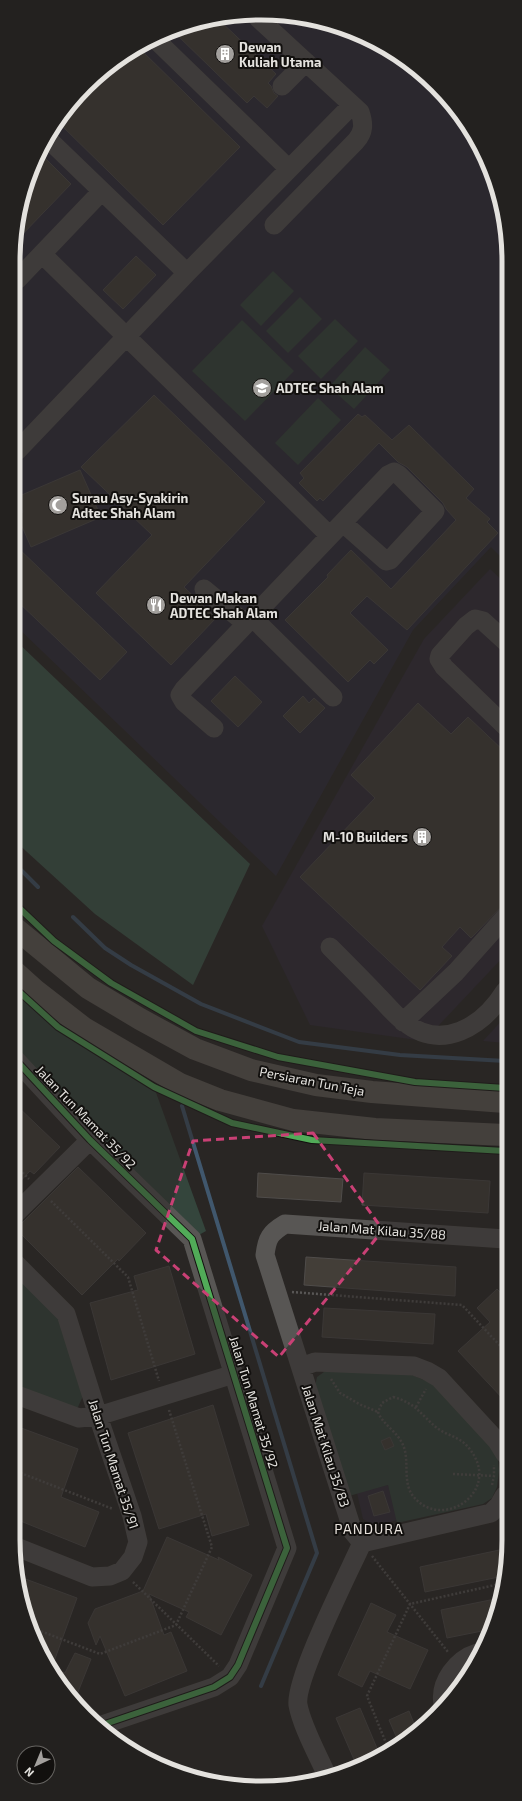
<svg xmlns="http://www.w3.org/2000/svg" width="522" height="1801" font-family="'Exo 2',sans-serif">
  <rect width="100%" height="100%" fill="#292624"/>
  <!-- industrial -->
  <path fill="#312a38" d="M490 569 506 584V954L424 1041 310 1025 262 926 424 639Z
    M505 1017V1043L483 1041Z
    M388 1485 397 1520 376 1526 363 1519 357 1493Z"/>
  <!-- education -->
  <path fill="#2e2b3a" d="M212 18H309L385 46 447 97 484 152 507 229 506 562 491 547 413 630 276 876 16 626 18 213 55 123 123 55Z"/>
  <!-- green -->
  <path fill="#34453c" d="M273 271 294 291 261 326 240 305Z
    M300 297 322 319 288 353 266 331Z
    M335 319 358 341 321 379 298 356Z
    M242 320 294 371 245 421 192 371Z
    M365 347 390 370 354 409 329 387Z
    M318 398 341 420 298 465 275 443Z
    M15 988 58 1027 154 1087 206 1231 197 1236 95 1134 15 1047Z
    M14 1274 59 1318 83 1396 78 1407 73 1409 14 1386Z
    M331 1370 410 1374 433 1384 490 1444 498 1459 499 1471 497 1487 492 1498 483 1504 397 1523 388 1485 349 1496 315 1387 317 1377 324 1372Z
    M474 1662 467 1678 448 1699 452 1681Z"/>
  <!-- forest -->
  <path fill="#3f5e4f" d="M16 641 250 864 193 985 95 914 15 841Z"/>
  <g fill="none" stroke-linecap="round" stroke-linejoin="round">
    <!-- stream -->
    <path stroke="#40576d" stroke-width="4" d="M15 864 38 887
      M73 917 105 948 131 965 201 1004 299 1042 400 1055 505 1061
      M182 1106 317 1553 261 1686"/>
  </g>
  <!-- building -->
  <path fill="#433e38" stroke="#4f4c4a" d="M212 18H217L276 74 268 83 271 86 274 93 278 96 267 108 254 96 247 103 175 33Z
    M139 48 240 147 163 225 57 121 123 55Z
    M42 155 71 184 18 239V213Z
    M136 256 156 275 123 309 103 290Z
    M154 395 265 502 184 587 216 618 171 665 96 593 152 535 81 467Z
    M358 414 362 417 365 415 392 440 409 425 474 489 466 498 490 519 487 522 498 533 407 630 367 596 350 613 388 650 374 664 370 660 348 682 285 620 328 577 327 575 351 550 391 589 456 520 446 509 443 503 407 467 398 462 379 443 323 501 320 498 317 501 299 483 304 478 300 473Z
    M80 470 101 517 31 547 17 515 23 512 17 497Z
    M17 547 127 652 100 680 16 600Z
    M235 676 262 702 238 727 211 701Z
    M303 696 309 703 314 698 325 708 300 733 283 716Z
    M418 703 451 734 468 717 506 753V902L471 938 460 927 442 947 452 956 420 990 300 877 375 798 351 775Z
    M15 1104 60 1147 34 1174 30 1171 14 1188Z
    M78 1167 146 1233 119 1261 118 1259 82 1295 16 1229Z
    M258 1173 343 1179 341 1202 257 1197Z
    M364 1173 490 1181 488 1213 362 1205Z
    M306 1257 456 1267 455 1296 304 1285Z
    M169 1266 195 1354 111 1380 90 1303 138 1290 134 1276Z
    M497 1289 505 1297V1401L458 1351 490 1322 477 1308Z
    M324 1308 435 1314 433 1344 322 1337Z
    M213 1405 249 1525 212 1536 206 1514 159 1529 128 1433Z
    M13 1425 78 1449 61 1497 99 1512 85 1547 13 1518Z
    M390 1437 394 1446 385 1450 381 1441Z
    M383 1491 390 1512 374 1516 368 1496Z
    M167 1537 219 1560 218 1557 252 1575 221 1635 186 1617 189 1612 149 1594 164 1635 171 1632 187 1671 125 1696 100 1636 96 1645 88 1623 95 1609 143 1591Z
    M504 1549V1576L425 1592 420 1567Z
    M20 1577 77 1598 52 1667 32 1635Z
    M500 1598 487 1630 447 1638 441 1610Z
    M371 1603 396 1615 387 1632 428 1650 410 1689 370 1671 362 1687 338 1675Z
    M75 1653 91 1659 76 1697 69 1695 53 1668 65 1673Z
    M360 1708 379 1753 356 1764 336 1718Z
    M409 1711 417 1731 412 1737 399 1743 389 1720Z"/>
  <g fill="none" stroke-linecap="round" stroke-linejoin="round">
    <!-- path -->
    <path stroke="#595756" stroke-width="2.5" stroke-dasharray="2 2" stroke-linecap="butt" d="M14 1164 29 1179
      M51 1201 128 1277 159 1381
      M292 1292 462 1305 505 1351
      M331 1379 340 1393 359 1404 378 1412
      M393 1397C416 1403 420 1414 437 1428 446 1435 460 1437 468 1447 505 1490 442 1533 413 1496 402 1482 410 1460 403 1445 397 1431 383 1425 378 1412L382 1403Z
      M416 1407 426 1389
      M13 1470 113 1509
      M453 1474 494 1476
      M492 1485 494 1476V1465
      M372 1556 448 1652
      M133 1582 219 1666
      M30 1627 100 1654 176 1625 212 1547 169 1410
      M388 1748 367 1696 410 1604 504 1583"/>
    <!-- minor -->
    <path stroke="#585654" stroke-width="19" d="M258 18 360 112C364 124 364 132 356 141L274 225
      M157 41 289 169
      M282 86 306 62
      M48 139 187 273
      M42 254 329 535
      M17 280 102 191
      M17 451 187 273 352 105
      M204 589 239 618 257 622 333 697
      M506 727 444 667 439 659 440 655 466 626 475 619 483 621 506 642
      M214 728 184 702 180 695 184 689 388 475 394 472 399 475 435 511 390 560 386 561 343 523
      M330 947C346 963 363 980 379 997 387 1005 394 1014 403 1021 442 1053 483 1026 505 991
      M403 1022 456 972 506 916
      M15 1059 90 1140 192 1239 287 1548 238 1665 230 1677 214 1687 102 1725
      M14 1215 90 1140
      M14 1262 66 1314 98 1416 132 1516 138 1542 133 1557 122 1571 110 1576 92 1577 14 1546
      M301 1367 315 1362 414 1366 427 1371 439 1378 497 1441 505 1454
      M14 1394 79 1418 98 1416 234 1374
      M362 1543 491 1513 499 1505 504 1496
      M443 1704C439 1682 457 1659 477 1653
      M328 1778C319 1757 302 1727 298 1705 294 1680 349 1572 362 1543L353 1532 265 1255C267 1238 270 1233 285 1224L505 1239"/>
    <!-- major -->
    <path stroke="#645f59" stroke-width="22" d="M15 928 88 988 140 1019 195 1049 251 1070 316 1085 372 1092 505 1102
      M15 972 35 990 84 1028 180 1084 220 1100 293 1120 375 1129 505 1135"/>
    <!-- cycleway casing -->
    <g stroke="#12100e" stroke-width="8">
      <path id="cycleway" d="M15 904 54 941 111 983 196 1031 278 1057 415 1082 505 1088
        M15 988 58 1027 154 1087 232 1123 312 1140 505 1151
        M15 1059 90 1140 192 1239 287 1548 238 1665 230 1677 214 1687 102 1725"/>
    </g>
    <!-- cycleway -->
    <use href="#cycleway" stroke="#51ab58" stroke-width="6"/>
  </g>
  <!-- marked area -->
  <path d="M0 0H522V1801H0ZM313 1133 383 1230 279 1357 156 1250 193 1141Z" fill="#292624" fill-opacity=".55" fill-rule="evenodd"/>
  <path fill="none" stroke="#c94075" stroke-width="3" stroke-dasharray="8 5" stroke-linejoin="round" d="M313 1133 383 1230 279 1357 156 1250 193 1141Z"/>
  <!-- icons -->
  <defs>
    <g id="building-disc" transform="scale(1)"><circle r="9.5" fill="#a3a09d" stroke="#12100e"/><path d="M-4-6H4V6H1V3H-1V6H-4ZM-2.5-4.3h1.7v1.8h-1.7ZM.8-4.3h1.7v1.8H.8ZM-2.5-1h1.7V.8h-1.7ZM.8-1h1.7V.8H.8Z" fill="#fff"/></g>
    <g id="school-disc" transform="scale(1)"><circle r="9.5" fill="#a3a09d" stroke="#12100e"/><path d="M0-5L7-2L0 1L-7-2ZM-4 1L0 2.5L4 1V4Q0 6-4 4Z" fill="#fff"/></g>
    <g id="mosque-disc" transform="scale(1)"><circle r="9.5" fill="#a3a09d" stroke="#12100e"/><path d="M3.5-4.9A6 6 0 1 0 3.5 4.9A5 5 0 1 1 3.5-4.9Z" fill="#fff"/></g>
    <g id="restaurant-disc" transform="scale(1)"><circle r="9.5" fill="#a3a09d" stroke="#12100e"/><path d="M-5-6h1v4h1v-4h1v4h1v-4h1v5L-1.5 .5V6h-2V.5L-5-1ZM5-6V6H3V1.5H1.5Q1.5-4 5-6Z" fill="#fff"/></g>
  </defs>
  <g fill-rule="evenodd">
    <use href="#building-disc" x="225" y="54"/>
    <use href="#school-disc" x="262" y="388"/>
    <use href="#mosque-disc" x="58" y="505"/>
    <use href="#restaurant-disc" x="156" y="605"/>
    <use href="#building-disc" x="422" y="837"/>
  </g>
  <g text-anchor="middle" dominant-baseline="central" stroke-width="4" stroke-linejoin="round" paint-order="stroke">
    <!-- poi labels -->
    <g font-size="13" font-weight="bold" fill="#e4e2de" stroke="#12100e" text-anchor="start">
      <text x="239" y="47">Dewan<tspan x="239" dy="15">Kuliah Utama</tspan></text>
      <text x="276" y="388">ADTEC Shah Alam</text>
      <text x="72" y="498">Surau Asy-Syakirin<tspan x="72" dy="15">Adtec Shah Alam</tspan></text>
      <text x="170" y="598">Dewan Makan<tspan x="170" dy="15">ADTEC Shah Alam</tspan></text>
      <text x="408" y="837" text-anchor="end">M-10 Builders</text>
    </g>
    <!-- street labels -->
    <g font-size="13" fill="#e4e2de" stroke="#12100e">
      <text transform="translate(312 1081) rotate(11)">Persiaran Tun Teja</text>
      <text transform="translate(86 1117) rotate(46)">Jalan Tun Mamat 35/92</text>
      <text transform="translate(382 1230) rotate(4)">Jalan Mat Kilau 35/88</text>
      <text transform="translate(254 1402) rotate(73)">Jalan Tun Mamat 35/92</text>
      <text transform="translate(326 1446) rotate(72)">Jalan Mat Kilau 35/83</text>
      <text transform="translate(114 1464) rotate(72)">Jalan Tun Mamat 35/91</text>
    </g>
    <!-- neighbourhood labels -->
    <g font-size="14" letter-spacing="1" fill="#e7e1db" stroke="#12100e">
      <text x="369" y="1528">PANDURA</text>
    </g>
  </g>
  <!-- crop -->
  <path d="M0 0H522V1801H0ZM261 20H261A241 241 0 0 1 502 261V1540A241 241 0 0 1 261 1781H261A241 241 0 0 1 20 1540V261A241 241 0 0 1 261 20Z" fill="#23211f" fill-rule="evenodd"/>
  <path fill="none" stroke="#e4e2de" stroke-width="5" d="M261 20H261A241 241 0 0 1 502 261V1540A241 241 0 0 1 261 1781H261A241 241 0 0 1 20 1540V261A241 241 0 0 1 261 20Z"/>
  <!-- north arrow -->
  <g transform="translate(36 1765) rotate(224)"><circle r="19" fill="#12100e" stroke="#666461"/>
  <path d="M0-3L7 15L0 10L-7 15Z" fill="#a3a09d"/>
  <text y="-6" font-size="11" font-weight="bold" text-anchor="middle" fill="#e4e2de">N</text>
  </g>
</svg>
